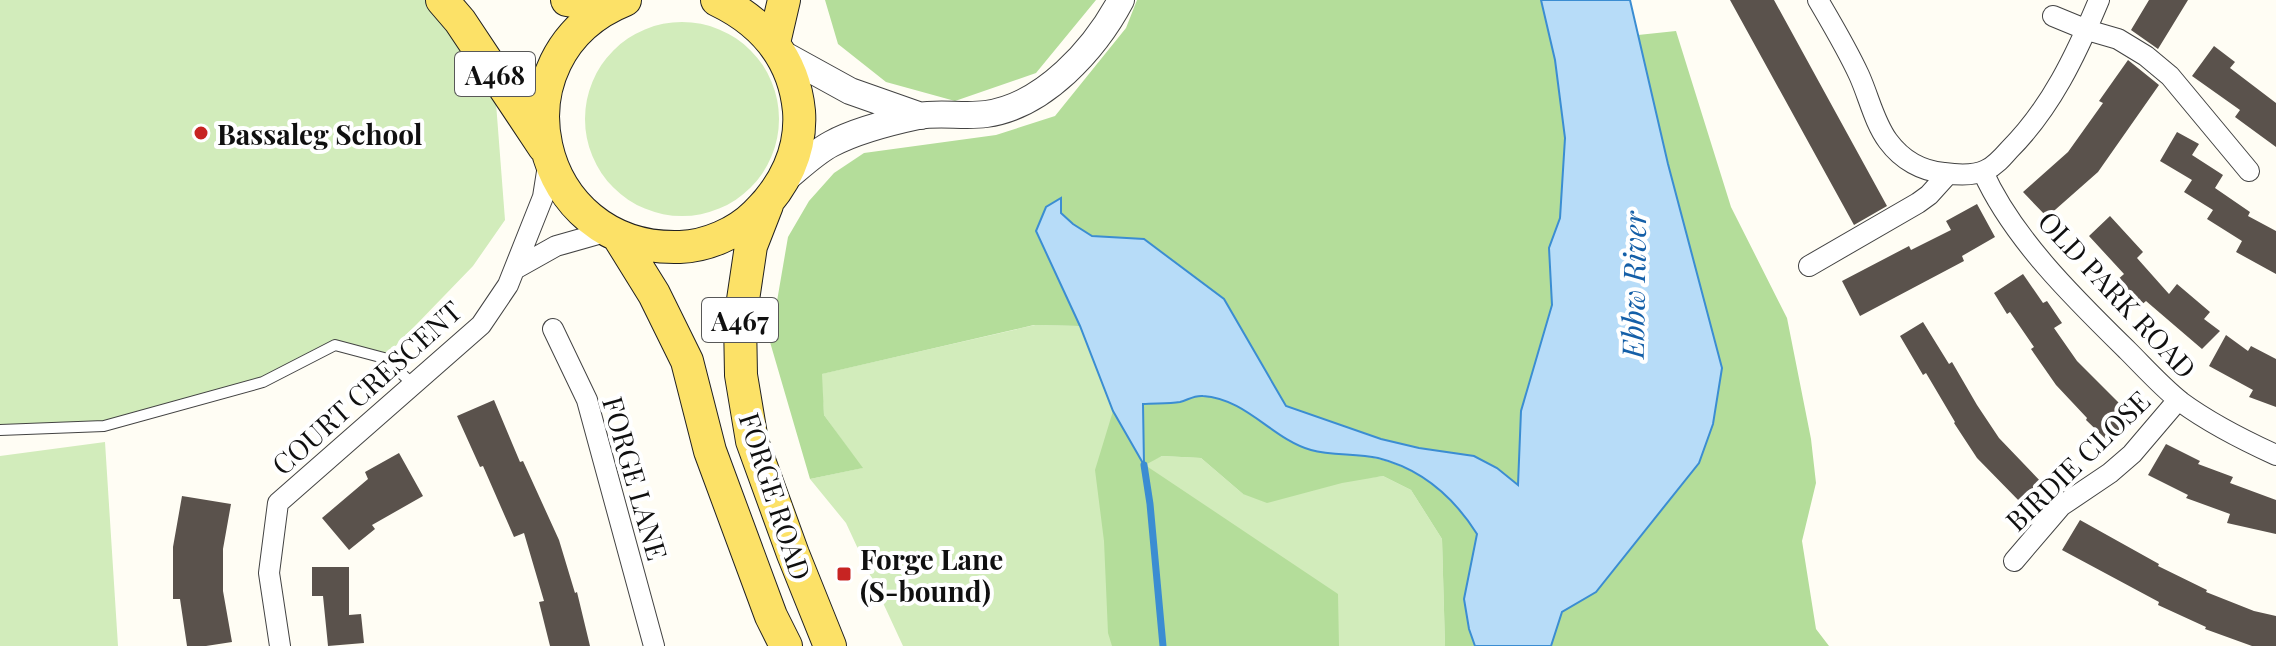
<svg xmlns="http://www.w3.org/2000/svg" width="2276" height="646" font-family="'Playfair Display',serif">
  <rect width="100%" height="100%" fill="#fffdf4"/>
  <!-- green -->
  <path fill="#d2ecbb" d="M0 0H427L496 103 505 220 473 266 384 358 335 345 263 382 104 426 0 430Z
    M585 119a97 97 0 1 1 194 0a97 97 0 1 1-194 0Z
    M1035 325 1080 326 1091 354 1144 464 1162 456 1201 458 1243 494 1383 476 1411 490 1442 539 1445 646H903L846 523 810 479 862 468 824 415 821 374Z
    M105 442 118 646H0V456Z"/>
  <!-- forest -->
  <path fill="#b4dd9a" d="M825 0H1096L1036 73 955 101 886 82 838 44Z
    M1137 0H1541L1555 61 1565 138 1560 218 1549 248 1552 305 1521 411 1518 485 1497 468 1381 439 1286 406 1144 239 1092 236 1073 224 1061 213V199L1036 232 1080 326 1034 325 822 374 824 415 863 468 810 479 770 342 788 237 809 201 834 173 864 153 996 135 1055 116 1126 28Z
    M1676 31 1731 207 1787 318 1811 439 1816 483 1802 541 1816 629 1829 646H1551L1562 612 1596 592 1699 463 1713 424 1721 368 1668 164 1638 35Z
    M1198 395C1210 397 1223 399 1234 404 1260 416 1281 439 1308 449 1324 455 1346 454 1363 456 1415 464 1449 491 1477 534L1464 599 1469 629 1475 646H1445L1442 539 1411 490 1383 476 1342 483 1267 503 1243 494 1201 458 1162 456 1145 465 1338 594 1339 646H1112L1108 633 1104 541 1095 470 1113 411 1144 463 1143 403 1179 402Z"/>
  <!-- water -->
  <path fill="#b7dcf8" stroke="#3b8dd2" stroke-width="2" d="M1541 0H1630L1668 164 1722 368 1713 424 1699 463 1596 592 1562 612 1551 646H1475L1469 629 1464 599 1477 534C1453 496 1422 469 1378 458 1356 453 1332 456 1311 450 1272 439 1247 399 1203 396 1194 395 1188 400 1180 402 1168 404 1155 403 1143 404L1144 465 1113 411 1080 326 1036 231 1046 207 1061 198V213L1073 224 1092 236 1144 239 1224 299 1286 406 1381 439 1419 448 1474 456 1497 468 1518 485 1521 411 1552 305 1549 248 1560 218 1565 138 1555 60Z"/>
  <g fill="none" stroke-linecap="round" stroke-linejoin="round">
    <!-- stream -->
    <path stroke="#3b8dd2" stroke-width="7" d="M1144 465 1150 504 1163 646"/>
  </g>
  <!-- building -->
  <path fill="#5a524c" d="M1730 0H1774L1887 206 1854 225Z
    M2149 0H2188L2158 49 2131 30Z
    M2214 46 2235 62 2230 68 2276 103V147L2235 117 2240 110 2192 76Z
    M2128 60 2159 85 2098 172 2047 217 2023 192 2068 152 2103 103 2099 101Z
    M2177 132 2199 144 2192 155 2223 175 2215 188 2250 212 2248 216 2276 231V274L2236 252 2242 241 2207 219 2213 210 2184 192 2192 180 2160 161Z
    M1977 204 1995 237 1962 256 1964 261 1860 316 1842 281 1909 246 1911 250 1951 230 1946 221Z
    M2110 216 2143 252 2137 258 2169 294 2177 284 2210 312 2204 319 2220 331 2202 349 2146 301 2139 307 2116 281 2124 274 2089 236Z
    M2023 274 2043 303 2047 301 2062 323 2054 328 2077 361 2135 419 2111 444 2086 420 2087 418 2056 385 2031 349 2034 347 2010 312 2007 314 1994 293Z
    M1923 322 1949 364 1952 362 1977 405 1999 438 2045 486 2024 506 1977 458 1954 423 1955 422 1926 373 1923 375 1900 336Z
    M2226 335 2248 351 2251 346 2276 359V407L2249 397 2253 390 2209 366Z
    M494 400 520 462 523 461 559 540 575 593 577 592 590 646H550L539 602 544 601 524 533 514 537 483 466 480 467 457 416Z
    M2166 444 2200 461 2198 464 2233 477 2230 483 2276 500V534L2227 523 2230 514 2186 498 2188 495 2148 475Z
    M399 453 423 496 372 525 375 529 349 550 322 518 368 479 365 472Z
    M182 496 231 504 223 549V591L232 642 206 646H187L180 599H173V547Z
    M2080 520 2159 564 2158 566 2207 590 2206 592 2254 611 2276 616V646H2252L2205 629 2206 627 2158 605 2159 602 2062 550Z
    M312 567H349V615L361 614 364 643 328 646 323 596H312Z"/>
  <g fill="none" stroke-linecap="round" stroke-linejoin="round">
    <!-- service casing -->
    <g stroke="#434343" stroke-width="12">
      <path id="service" d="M0 430 104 426 263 382 335 345 384 358 413 384"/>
    </g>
    <!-- minor casing -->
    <g stroke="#434343" stroke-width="22">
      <path id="minor" d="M1818 0C1832 24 1847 49 1859 75 1869 97 1874 122 1888 141 1902 160 1922 171 1944 173 1958 175 1974 176 1986 170 1995 166 2002 158 2009 150 2051 108 2076 55 2099 0
        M2053 16 2087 30 2118 39 2146 56 2170 76 2249 171
        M1983 172C2013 239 2076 300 2128 351 2145 368 2162 387 2181 402 2211 424 2243 440 2276 455
        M1809 266 1918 203 1929 195 1948 174
        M515 269 556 246 609 231
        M553 329 587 400 654 646
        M2014 561 2061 506 2110 473 2132 454 2178 400
        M280 646 269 573 278 503 481 325 508 285 543 197 549 159"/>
    </g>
    <!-- tertiary casing -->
    <g stroke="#434343" stroke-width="28">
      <path id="tertiary" d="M781 53 850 91 921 116
        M783 181C798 169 814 153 831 144 857 130 890 122 918 116 940 112 964 117 986 114 1044 106 1095 49 1121 0"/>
    </g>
    <!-- primary casing -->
    <g stroke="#212121" stroke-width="34">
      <path id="primary" d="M442 0 460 21 544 147
        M567 0 609 7
        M625 0C489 55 533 252 680 247 707 246 737 233 756 214 784 187 802 151 799 111 794 59 763 22 717 0
        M774 43 784 0
        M767 205 751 246 740 320 741 375 752 441 793 554 830 646
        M618 236 654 294 687 361 710 451 771 616 786 646"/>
    </g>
    <!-- service -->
    <use href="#service" stroke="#fff" stroke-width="10"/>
    <!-- minor -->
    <use href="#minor" stroke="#fff" stroke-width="20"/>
    <!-- tertiary -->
    <use href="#tertiary" stroke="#fff" stroke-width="26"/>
    <!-- primary -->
    <use href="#primary" stroke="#fce167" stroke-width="32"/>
  </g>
  <!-- markers -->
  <g fill="#c72422" stroke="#fff" stroke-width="3">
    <circle cx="201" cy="133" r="8"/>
    <rect x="836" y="566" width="16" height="16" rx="4"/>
  </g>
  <g text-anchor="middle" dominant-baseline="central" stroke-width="8" stroke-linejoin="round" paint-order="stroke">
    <!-- shield labels -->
    <g fill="#fff" stroke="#585858" stroke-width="2">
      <rect x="455" y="52" width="80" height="44" rx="6"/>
      <rect x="702" y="298" width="76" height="44" rx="6"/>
    </g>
    <g font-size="26" font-weight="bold" fill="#101010">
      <text x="495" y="74">A468</text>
      <text x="740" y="320">A467</text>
    </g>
    <!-- poi labels -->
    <g font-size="28" font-weight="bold" fill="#101010" stroke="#fff" text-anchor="start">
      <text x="217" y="133">Bassaleg School</text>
      <text x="860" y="558">Forge Lane<tspan x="860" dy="32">(S-bound)</tspan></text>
    </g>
    <!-- street labels -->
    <g font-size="28" fill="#101010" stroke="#fff">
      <text transform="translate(2118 294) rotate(47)">OLD PARK ROAD</text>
      <text transform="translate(366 387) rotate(-42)">COURT CRESCENT</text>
      <text transform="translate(2077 460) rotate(-44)">BIRDIE CLOSE</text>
      <text transform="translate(636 478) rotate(74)">FORGE LANE</text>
      <text transform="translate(776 496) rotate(72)">FORGE ROAD</text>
    </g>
    <!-- water labels -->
    <g font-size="30" font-style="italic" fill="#145fa8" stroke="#fff">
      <text transform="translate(1633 285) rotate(-89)">Ebbw River</text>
    </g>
  </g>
</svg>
